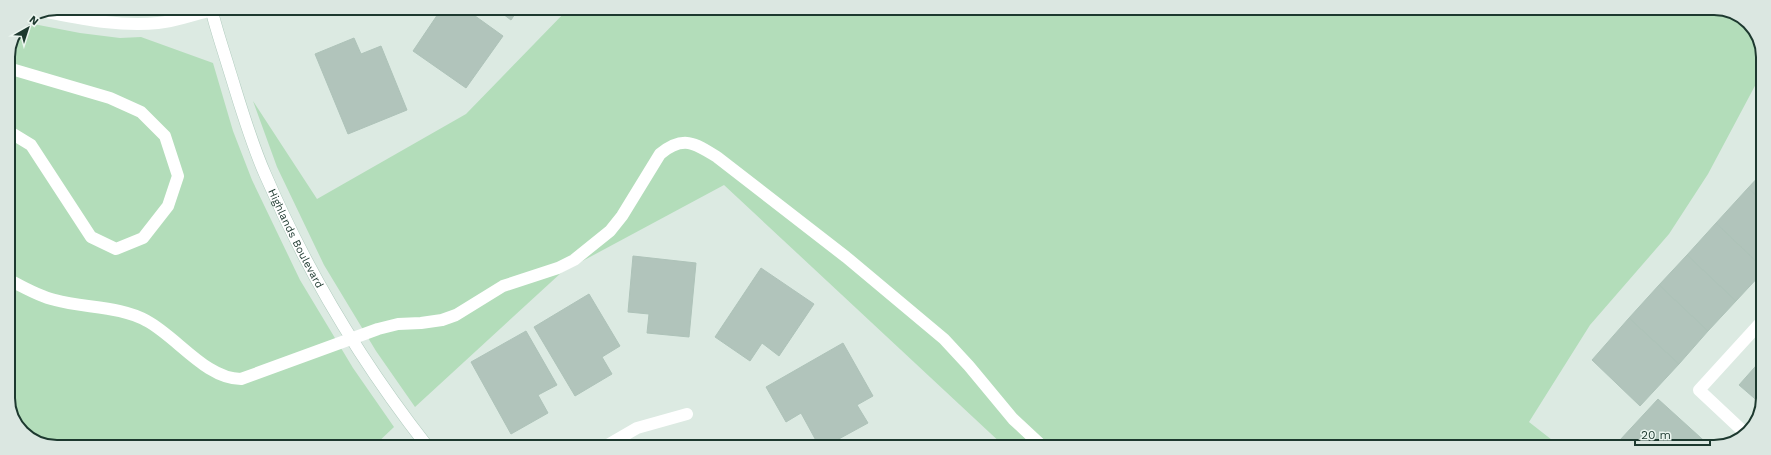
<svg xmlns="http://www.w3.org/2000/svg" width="1771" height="455" font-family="'Work Sans',sans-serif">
  <rect width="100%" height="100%" fill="#dceae2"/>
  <!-- green -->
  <path fill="#b3ddba" d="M569 8 1726 10 1751 25 1759 45 1757 82 1708 174 1669 234 1590 325 1529 422 1561 447 1004 446 724 185 562 272 415 407 376 351 324 265 277 167 253 101 317 199 466 114Z
    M23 22 80 33 120 38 141 37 213 63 233 131 252 180 300 280 353 368 394 427 374 446 45 445 20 430 8 401V57Z"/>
  <!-- building -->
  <path fill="#b1c4bb" stroke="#aec3b9" d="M442 8H464L503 36 466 88 413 51Z
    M495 8H519L511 20Z
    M354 38 361 54 381 46 407 110 348 134 315 54Z
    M1762 173V201L1748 188Z
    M1748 188 1762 201V267L1716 223Z
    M1716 223 1762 267V273L1736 301 1687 255Z
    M1687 255 1736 301 1708 331 1659 285Z
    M633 256 696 263 689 337 647 333 649 314 628 312Z
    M761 268 814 304 779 356 762 343 750 361 715 337Z
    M1659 285 1708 331 1679 364 1629 318Z
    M589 294 620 346 602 357 612 374 575 396 534 327Z
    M1629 318 1679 364 1640 406 1592 360Z
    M526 331 557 385 538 395 548 413 511 434 471 362Z
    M843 343 873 396 857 405 868 423 826 446H819L801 413 786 422 766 387Z
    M1762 359 1761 404 1739 385Z
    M1658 399 1701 438 1693 447H1628L1620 440Z
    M1701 438 1711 447H1693Z"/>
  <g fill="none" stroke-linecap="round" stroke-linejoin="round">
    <!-- secondary casing -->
    <g stroke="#afcabd" stroke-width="13">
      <g id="secondary">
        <path id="s1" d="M211 8C216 29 223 49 229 69 240 104 250 140 265 174 307 272 362 363 427 446"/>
      </g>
    </g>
    <!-- lane -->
    <path stroke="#fff" stroke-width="12" d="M8 68 110 98 141 112 165 136 178 176 168 206 143 238 116 249 91 237 31 145 8 131
      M8 279C23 287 38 296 55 300 84 308 121 306 147 321 177 337 206 379 241 379L378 329 398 324 421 323 442 320 456 315 503 286 558 268 574 260 610 231 622 216 660 154C683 135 695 143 717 157L846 257 944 339 969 366 1013 419 1042 446"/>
    <!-- street -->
    <path stroke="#fff" stroke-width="12" d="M47 12C83 19 121 27 158 23 180 21 201 11 224 8
      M1746 434 1699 390 1762 321
      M606 446 637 428 687 414"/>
    <!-- secondary -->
    <use href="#secondary" stroke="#fff" stroke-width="12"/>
  </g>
  <g text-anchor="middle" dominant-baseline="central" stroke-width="3.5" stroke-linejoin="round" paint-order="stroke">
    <!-- street labels -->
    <g font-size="11" fill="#1d392f" stroke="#ecf6f0">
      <text stroke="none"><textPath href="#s1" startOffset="246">Highlands Boulevard</textPath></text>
    </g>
  </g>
  <!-- crop -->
  <path d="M0 0H1771V455H0ZM57 15H1714A42 42 0 0 1 1756 57V398A42 42 0 0 1 1714 440H57A42 42 0 0 1 15 398V57A42 42 0 0 1 57 15Z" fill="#dbe7e1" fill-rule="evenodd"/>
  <path fill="none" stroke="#1d392f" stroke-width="2" d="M57 15H1714A42 42 0 0 1 1756 57V398A42 42 0 0 1 1714 440H57A42 42 0 0 1 15 398V57A42 42 0 0 1 57 15Z"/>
  <!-- north arrow -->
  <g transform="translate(28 28) rotate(39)" stroke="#ecf6f0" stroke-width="3" paint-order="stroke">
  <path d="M0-3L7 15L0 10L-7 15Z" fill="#1d392f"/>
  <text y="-6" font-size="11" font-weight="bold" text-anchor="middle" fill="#1d392f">N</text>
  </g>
  <!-- scale -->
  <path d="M1635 439v6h75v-6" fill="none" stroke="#1d392f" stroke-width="2"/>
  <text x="1641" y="439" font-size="12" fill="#1d392f" stroke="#ecf6f0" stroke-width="3" paint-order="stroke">20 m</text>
</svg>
